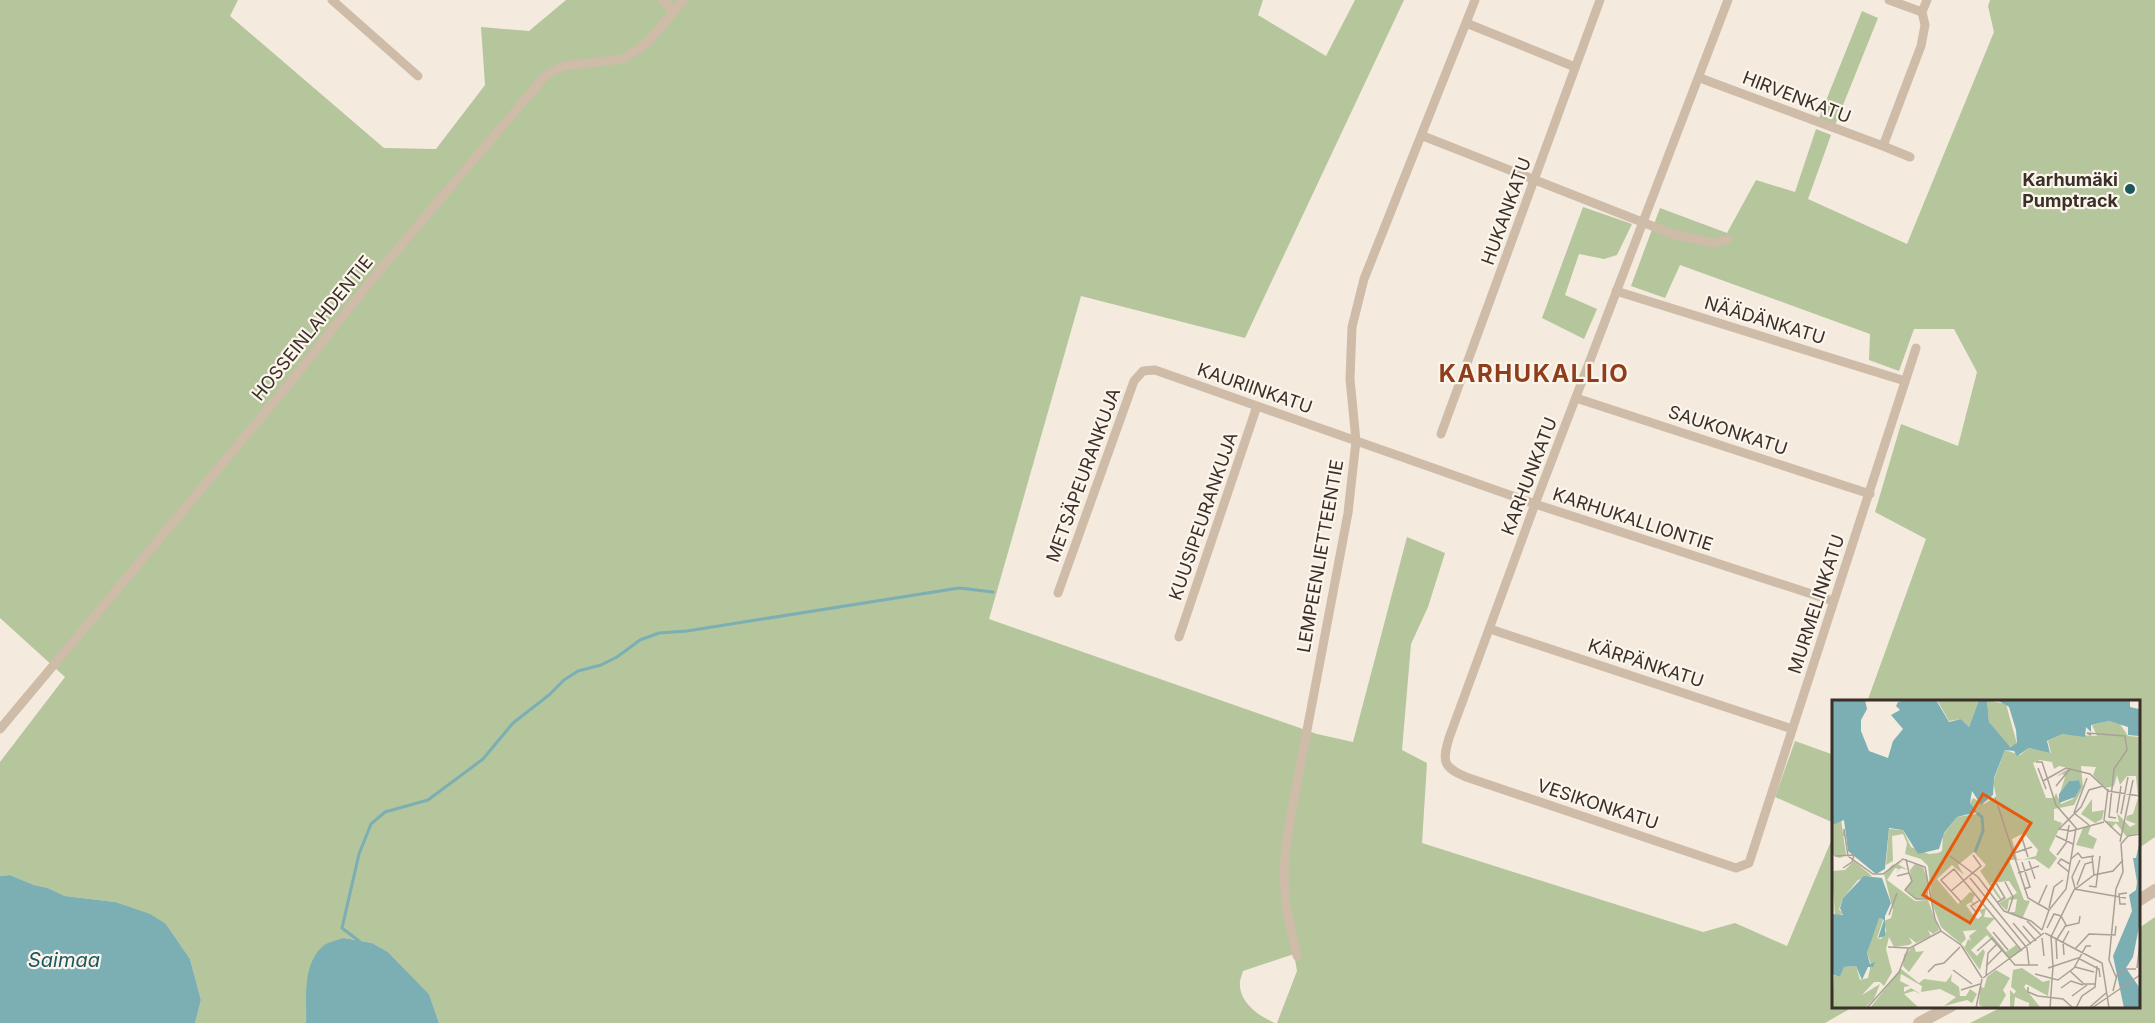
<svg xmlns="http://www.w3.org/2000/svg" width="2155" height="1023" font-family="Inter,sans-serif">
  <rect width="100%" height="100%" fill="#f4ebde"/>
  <!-- green -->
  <path fill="#b5c59c" d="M0 0H238L230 16 384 148 436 149 485 85 481 27 529 31 566 0H1263L1258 15 1326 56 1355 0H1404L1245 338 1081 296 989 619 1317 734 1353 742 1407 537 1445 553 1428 607 1411 644 1402 750 1427 763 1422 843 1703 932 1735 923 1787 946 1834 834V1006L1853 1007 1825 1023H1277L1297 971 1294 954 1243 971C1242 975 1239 981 1240 985 1240 1003 1260 1017 1275 1023H439L429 994 388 952 372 943 344 938 306 1017V1023H195L201 1000 190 959 166 924 115 902 65 896 48 888 34 885 10 875 0 876V762L65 677 0 618Z
    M1990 0H2155V837L2139 848 2138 702H1867L1926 539 1875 512 1901 424 1958 446 1977 372 1954 329H1914L1899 371 1869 360 1870 334 1680 265 1665 298 1631 286 1660 208 1727 233 1756 180 1795 192 1816 129 1831 135 1808 199 1907 244 1994 32 1988 6Z
    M1862 11 1878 18 1835 125 1819 118Z
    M1583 207 1632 224 1617 255 1604 259 1579 254 1565 295 1597 309 1584 339 1542 318Z
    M1795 741 1834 755V823L1775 797Z
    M2155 917V1023H1970L2002 1007 2138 1006 2139 928Z"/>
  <!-- water -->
  <path fill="#7bafb4" d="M10 875 34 885 48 888 65 896 115 902 150 914 166 924 190 959 201 1000 195 1023H0V876Z
    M344 938 372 943 388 952 429 994 439 1023H306C307 998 302 966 322 947 327 942 338 940 344 938Z"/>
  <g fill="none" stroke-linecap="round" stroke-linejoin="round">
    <!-- stream -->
    <path stroke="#7bafb4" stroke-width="3" d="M359 941 342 928 359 854 371 824 385 812 428 800 483 759 513 723 549 695 564 680 578 671 601 665 617 657 640 640 659 633 687 631 959 588 993 592"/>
    <!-- minor -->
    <path stroke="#cebca9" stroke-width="9" d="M332 0 418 76
      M662 0 675 11
      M1728 0 1535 504 1449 738C1442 762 1443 767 1466 777L1736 868 1749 863 1916 348
      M1889 0 1922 12 1927 0
      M1466 23 1575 67
      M1700 78 1883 146 1921 46 1925 25 1922 12
      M1423 136 1675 235 1714 243 1728 239
      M1883 146 1910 157
      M1616 291 1905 381
      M1576 398 1870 494
      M1441 434 1600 0
      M1058 593 1134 381 1143 371 1155 370 1535 504 1833 601
      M1490 629 1792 729
      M1179 637 1257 406
      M0 729 289 384 374 277 545 76 563 66 623 59 648 42 683 0
      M1297 956 1286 906 1284 872 1287 836 1348 513 1356 441 1350 379 1352 327 1364 279 1475 0"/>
    <!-- tertiary -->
    <path stroke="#cebca9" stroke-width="12" d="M2138 901 2155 890
      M1919 1023 1951 1006"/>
  </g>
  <!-- markers -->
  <circle fill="#1b5860" stroke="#fbf5eb" stroke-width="2" cx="2130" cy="189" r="6"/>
  <g text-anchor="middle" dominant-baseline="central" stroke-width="4.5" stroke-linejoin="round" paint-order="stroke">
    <!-- street labels -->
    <g font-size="18" fill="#3a2f29" stroke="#fbf5eb">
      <text transform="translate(1797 97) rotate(21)">HIRVENKATU</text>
      <text transform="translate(1506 211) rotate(-70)">HUKANKATU</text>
      <text transform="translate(1765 320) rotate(17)">NÄÄDÄNKATU</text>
      <text transform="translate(312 328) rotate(-51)">HOSSEINLAHDENTIE</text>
      <text transform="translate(1255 388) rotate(19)">KAURIINKATU</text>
      <text transform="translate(1728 430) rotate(18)">SAUKONKATU</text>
      <text transform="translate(1083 475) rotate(-70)">METSÄPEURANKUJA</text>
      <text transform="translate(1529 476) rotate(-69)">KARHUNKATU</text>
      <text transform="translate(1203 516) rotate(-71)">KUUSIPEURANKUJA</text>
      <text transform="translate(1633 519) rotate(18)">KARHUKALLIONTIE</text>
      <text transform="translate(1320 556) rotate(-80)">LEMPEENLIETTEENTIE</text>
      <text transform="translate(1816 604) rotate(-72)">MURMELINKATU</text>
      <text transform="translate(1646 663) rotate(18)">KÄRPÄNKATU</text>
      <text transform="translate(1598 804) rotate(18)">VESIKONKATU</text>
    </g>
    <!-- poi labels -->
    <g font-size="18" font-weight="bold" fill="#3a2f29" stroke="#fbf5eb" text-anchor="end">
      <text x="2118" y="179">Karhumäki<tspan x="2118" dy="21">Pumptrack</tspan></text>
    </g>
    <!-- water labels -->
    <g font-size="20" font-style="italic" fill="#1b5860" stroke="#fbf5eb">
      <text x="64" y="960">Saimaa</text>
    </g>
    <!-- district labels -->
    <g font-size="24" font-weight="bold" letter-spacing="1.5" fill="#903d1c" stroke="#fbf5eb">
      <text x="1534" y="373">KARHUKALLIO</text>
    </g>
  </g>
  <!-- overview -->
  <g transform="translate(1832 700)">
    <rect width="308" height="308" fill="#f4ebde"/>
    <path d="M105 0H147L137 27 129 19 117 21ZM155 0 174 4 185 44 176 47 157 22ZM277 21 288 24 296 36 307 37V133L294 136 284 123 279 128 274 121 287 122 285 113 298 127 304 124 294 120 295 116 301 114 306 98 304 76H295L288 85 285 75 282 86 273 88 261 75 264 67 249 66 251 87 242 105 222 109V120L230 123 217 150 225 158 217 169 203 159 177 160 192 200 198 201 190 219 177 212H183L185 199 177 200 175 211 167 203 185 193 177 181 159 183 169 198 172 197 168 200 148 171 154 165 142 152 126 165 132 175 120 165 105 179 126 204 138 192 143 194 140 201 146 209 139 202 134 205 141 215 146 219 150 215 147 210 154 208 152 217 163 218 154 228 174 252 184 245 189 251 177 259 155 235 139 250 145 256 151 249 153 252 148 270 130 245 133 247 136 239 139 241 137 236 145 230 131 231 134 239 129 244 109 227 100 203 96 166 89 159 73 154 75 143 71 134 60 136 61 161 54 165 57 129 71 130 79 147 97 154 106 153 110 151 111 135 125 117 144 114 138 103 141 98 152 104 162 98 165 106 170 105 165 101 161 82 173 50 188 55 197 48 219 53 216 41 229 34 265 36 260 25ZM208 60 220 62 222 69 227 66 237 68 224 77 231 74 233 77 228 93 237 81 247 80 248 88 241 99 229 104 224 93 222 98H214L201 63ZM192 133 206 150 204 156 189 160 185 159 180 139ZM260 99V112L272 110 270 119 263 123 249 114ZM9 119 14 155 8 158 0 155V125ZM259 126 256 134 265 139 261 149 244 145 251 128ZM22 161 40 176 26 180 11 198 7 209 11 214 3 216 0 171 13 170ZM73 161 66 164 76 170 69 168 64 173 67 169 63 168 55 180 83 201 96 200 107 230 101 234 96 230 99 236 84 243 77 237 80 243 77 245 62 247 57 237 54 249 60 272 52 286 48 282H42L30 295 48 284 42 299 34 307 0 308 2 275 8 277 12 267 24 266 28 280 36 278 39 264 35 253 44 223 47 218 51 220 45 238 49 239 54 231 52 221 59 218 61 210 52 174 60 165ZM83 164 91 167 96 181V198L84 199 73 189 79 183 78 170ZM82 246 84 252 92 251 77 272 71 266 72 255ZM190 268 211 282 218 280 216 296 194 284 192 287 208 307H197V303L183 297 182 307 178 308V290L182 294 184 291 179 287 181 270ZM69 269 87 283 92 279 114 282 120 274 119 281 127 287 128 296H134L138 289 145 294 140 303 135 300 112 306 124 297 108 289 89 292 90 286 69 274 68 281 78 286 72 287V292L79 288 90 295 82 291 72 294 86 307 38 308ZM164 270 178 278 171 290 174 295 167 307H152L147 305 148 286 152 288 155 277Z" fill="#b5c59c" fill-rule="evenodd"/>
    <path d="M0 0H33L35 9 29 20V31L37 51 56 58 61 41 71 29 59 15 68 10 64 6 66 2 71 1 104 0 117 22 129 19 137 27 147 0H155L157 22 178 47 185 43 184 30 177 7 165 0H298V7L307 9V36L296 35V27L277 21 259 25V32L254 27 253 37 230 34 215 41 218 53 197 48 185 56 182 51 173 50 162 78 161 95 149 105 140 91 138 103 145 112 125 117 112 133 107 149 86 154 71 130 57 128 53 169 44 174 16 151 12 120 0 125ZM247 80 249 87 243 97 227 103V94L237 81ZM307 144V227L301 257 294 268 307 287V307L292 308 281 256 300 211 297 195 304 190 305 182 301 158H304ZM32 176 50 178 59 203 53 216V236L46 238 52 220 47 218 35 253 38 264 43 262 41 267H36L30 280 24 266 12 267 8 277 0 274V214L11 215 8 208 11 198Z" fill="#7bafb4"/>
    <path fill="none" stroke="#7bafb4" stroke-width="3" d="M143 152 151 131 150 117 145 113"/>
    <path fill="none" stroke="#aaa096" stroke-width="1.5" d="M259 35 255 33 293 36 295 50 282 69 277 117 284 118M204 62H210L224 105 244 128 234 189 217 210 210 230M206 68 214 89M211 81 234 68 258 74 276 91M224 86 238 69M271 86 257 90 249 107 227 129 239 131 272 122M276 89 272 120 289 136M276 91 308 96M163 97 196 198 217 210M242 113 255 78M242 113 257 125M285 113 289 86M289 114 296 77M12 136V129L16 156 41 174H51L71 159 93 167 103 219 109 231 129 245 150 278M224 136 241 144M190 138 196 157M288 142 301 80M179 154 200 147M225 155 234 143 237 125M3 156 22 155 20 162 11 168M118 156 146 177 172 211 199 221 210 230M260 156 262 175M239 159 246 153 250 158 262 156M197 161 203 179M190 162 198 187 192 189M237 172 226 163 229 159 238 164M77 173 80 181 73 190 84 199H97M186 173 207 166M65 176 77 173 74 159M138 178 195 248 197 265M173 182 181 197 176 213M164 183 173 198 166 202M245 185 253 164 260 162M257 186 264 187 268 156M243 188 240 177 248 160M242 189 294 198M119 191 149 166 141 155M129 202 109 180 122 169 190 251M294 204H288L287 194 295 193M206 205 215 185M217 208 222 187 231 180M144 212 139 206 148 200M57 215 65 193M195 221 209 235M181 223 199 244M191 226 204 241M234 226 247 223 248 216M215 228 222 214 229 216 234 225 225 239M161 232 176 250M213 233 270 263 277 308M210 238 212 256M224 239 225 259M56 247 77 248M243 249 257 234 283 235 284 226M145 251 160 238 183 265H206M232 255 231 242 237 231M154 266 170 250M243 267 262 272M216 268 246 258 267 269 268 277M305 268 308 243M121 270 140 284M238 271 252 284H263M96 272 103 265 112 263 128 247M203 274 226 280 242 268 254 246H259M154 276 156 253 165 244M284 277 277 260 284 189 291 172 289 144 296 136 308 134M151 278 212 233M196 287V292L206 296 231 299 241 308M229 288 239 281 251 285M129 290 148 284M281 291 285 275 294 269H304M240 296 255 285M258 307 274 293M35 308 67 272 76 249 109 231M113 308H150M144 308 150 279M218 308 221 266 219 237 242 190 262 175 281 171 291 160M244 308 250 296 263 287 265 266M260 308 308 275"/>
    <path fill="#e8590c" fill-opacity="0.15" stroke="#e8590c" stroke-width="3" d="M151 94 199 123 138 223 91 195Z"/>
    <rect width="308" height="308" fill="none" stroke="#3a2f29" stroke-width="3"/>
  </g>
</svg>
